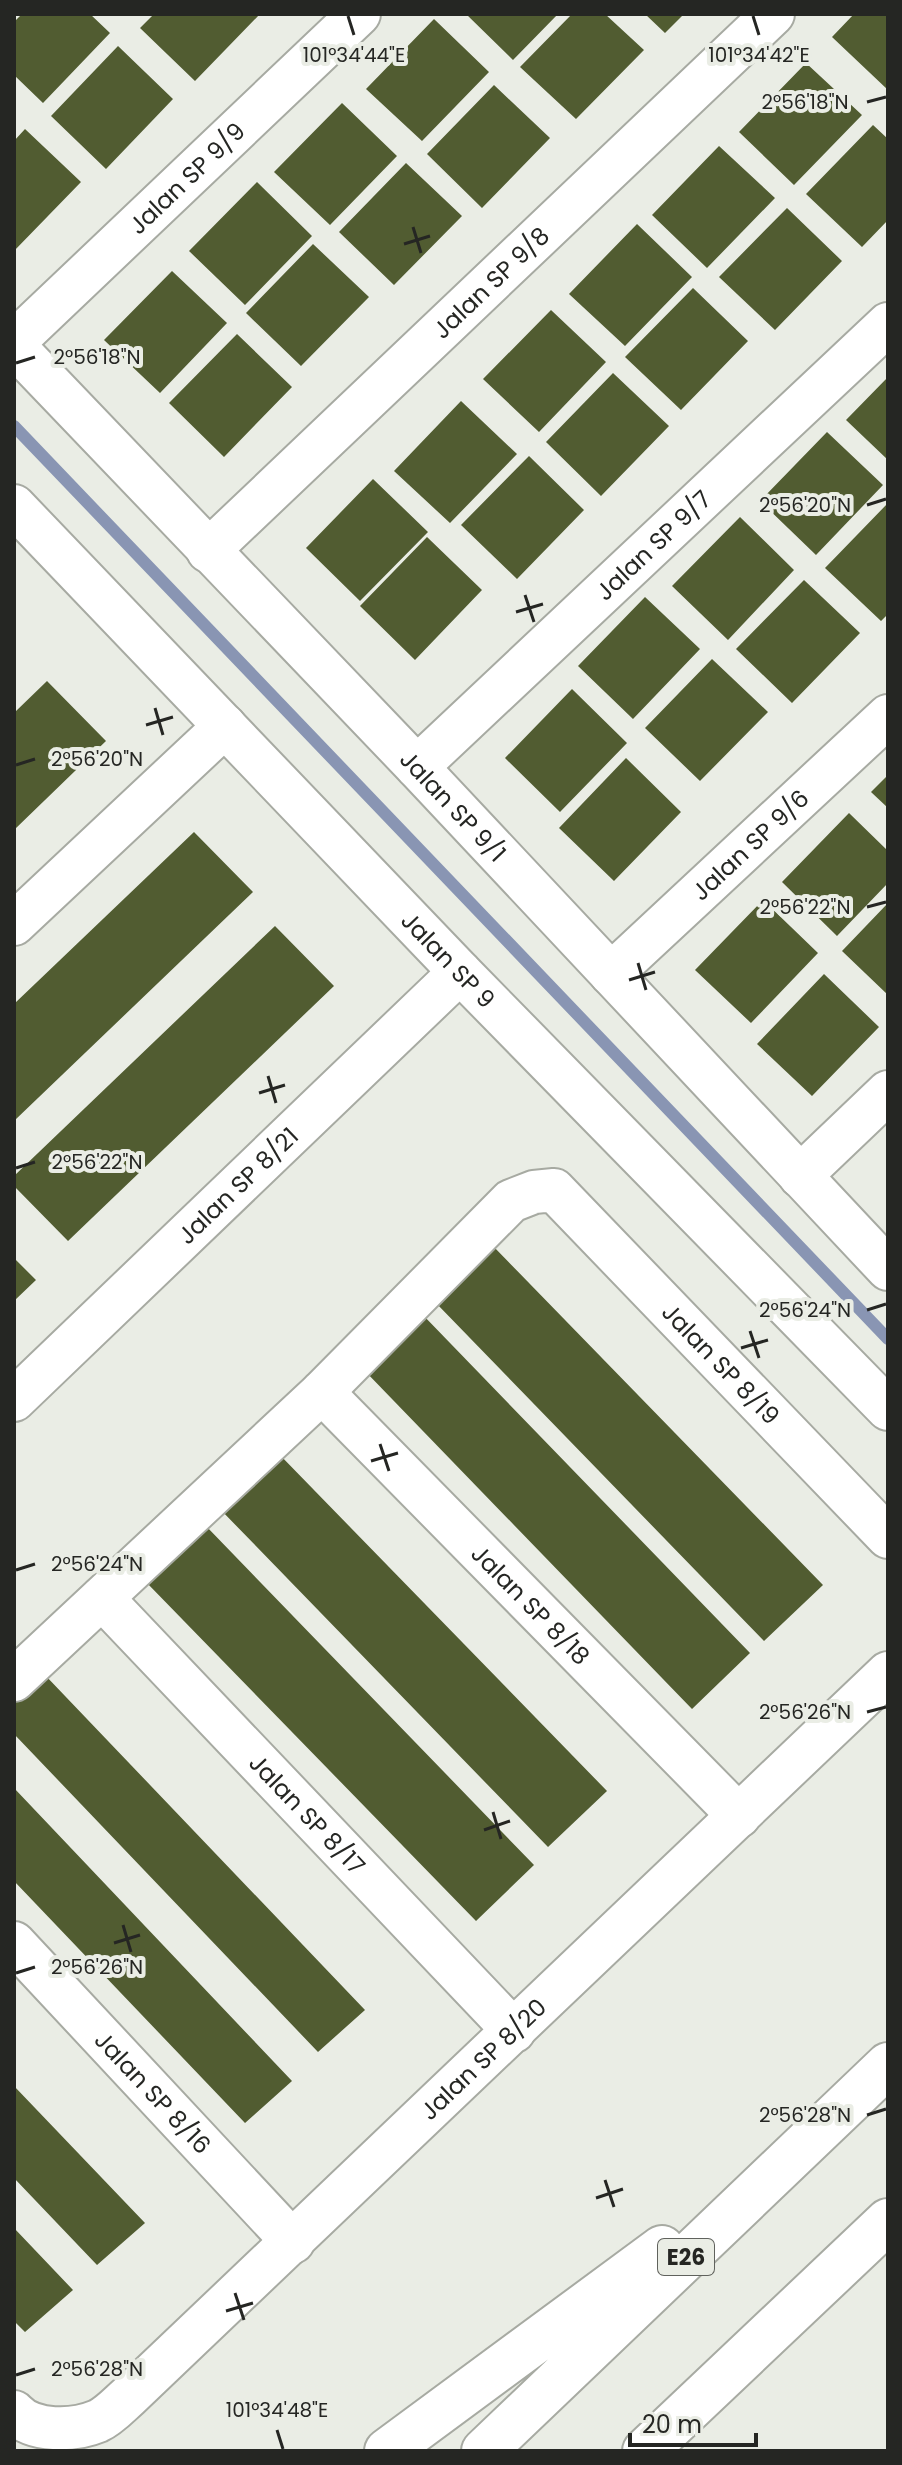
<svg xmlns="http://www.w3.org/2000/svg" width="902" height="2465" font-family="Poppins,sans-serif">
  <rect width="100%" height="100%" fill="#eaede5"/>
  <g fill="none" stroke-linecap="round" stroke-linejoin="round">
    <!-- stream -->
    <path stroke="#8995b3" stroke-width="12" d="M14 426 888 1339"/>
  </g>
  <!-- building -->
  <path fill="#515c31" d="M22 14H90L110 33 43 103 14 75V22Z
    M154 14H260L195 81 140 28Z
    M466 14H558L513 60Z
    M572 14H605L644 50 576 119 520 67Z
    M645 14H684L665 33Z
    M854 14H888V90L832 37Z
    M434 19 489 72 422 141 366 89Z
    M118 46 173 99 106 169 51 116Z
    M806 63 862 115 794 185 739 132Z
    M494 85 550 138 482 208 427 154Z
    M342 103 397 156 330 225 274 172Z
    M873 125 888 139V220L862 247 806 194Z
    M25 129 81 182 14 251V141Z
    M719 146 775 198 707 268 652 215Z
    M406 163 462 216 394 285 339 232Z
    M257 182 312 236 245 305 189 251Z
    M787 208 842 261 775 330 719 277Z
    M637 224 692 277 625 346 569 294Z
    M313 244 369 297 301 366 246 313Z
    M172 271 227 323 160 393 104 340Z
    M693 288 748 341 681 410 625 357Z
    M551 310 606 362 539 432 483 379Z
    M237 334 292 387 224 457 169 403Z
    M613 373 669 426 601 496 546 442Z
    M888 377V460L846 420Z
    M461 401 517 454 450 523 394 471Z
    M827 432 883 485 816 555 760 501Z
    M529 456 584 510 517 579 461 525Z
    M373 479 428 532 360 601 306 548Z
    M888 503V614L881 621 825 568Z
    M740 517 794 570 728 640 672 586Z
    M427 537 482 590 415 660 360 606Z
    M804 580 860 633 792 703 736 649Z
    M645 597 700 649 633 719 578 666Z
    M712 659 768 712 700 781 645 728Z
    M47 681 106 741 14 830V713Z
    M572 689 627 743 560 812 505 758Z
    M626 758 681 812 614 881 559 828Z
    M888 775V808L871 792Z
    M849 813 888 851V883L837 936 782 882Z
    M194 832 253 892 14 1121V1004Z
    M763 900 818 953 751 1023 695 970Z
    M888 903V995L842 951Z
    M275 926 334 986 68 1241 14 1186V1176Z
    M824 974 879 1027 812 1096 757 1044Z
    M493 1246 823 1585 764 1641 435 1302Z
    M14 1258 36 1280 14 1301Z
    M421 1313 750 1653 692 1709 363 1369Z
    M277 1452 607 1791 548 1847 219 1508Z
    M205 1525 534 1865 476 1921 146 1582Z
    M44 1674 365 2010 318 2052 14 1734V1702Z
    M14 1788 292 2081 245 2123 14 1881Z
    M14 2086 145 2223 97 2265 14 2178Z
    M14 2228 73 2290 25 2332 14 2321Z"/>
  <g fill="none" stroke-linecap="round" stroke-linejoin="round">
    <!-- minor casing -->
    <g stroke="#a7aaa2" stroke-width="46">
      <g id="minor">
        <path id="s1" d="M14 342 359 14"/>
        <path id="s2" d="M14 346 417 767 888 1269"/>
        <path id="s3" d="M14 506 460 972 888 1409"/>
        <path id="s4" d="M208 551 773 14"/>
        <path id="s5" d="M417 767 888 324"/>
        <path d="M14 924 225 726"/>
        <path id="s6" d="M611 974 888 716"/>
        <path d="M800 1176 888 1092"/>
        <path id="s7" d="M322 1392 739 1816"/>
        <path id="s8" d="M14 1400 460 972"/>
        <path id="s9" d="M102 1598 514 2031"/>
        <path id="s10" d="M14 1680 322 1392 511 1201 534 1192 554 1190 888 1537"/>
        <path id="s11" d="M14 1943 293 2242"/>
        <path id="s12" d="M14 2412C33 2433 74 2431 98 2421 109 2416 119 2405 128 2397L888 1673"/>
      </g>
    </g>
    <!-- motorway casing -->
    <g stroke="#a7aaa2" stroke-width="48">
      <path id="motorway" d="M387 2451 662 2248
        M484 2451 888 2065
        M645 2451 888 2221"/>
    </g>
    <!-- minor -->
    <use href="#minor" stroke="#fff" stroke-width="42"/>
    <!-- motorway -->
    <use href="#motorway" stroke="#fff" stroke-width="44"/>
  </g>
  <!-- ticks -->
  <path fill="none" stroke="#252623" stroke-width="3" d="M348 16 354 35M753 16 759 35M867 102 886 97M413 227 421 253M404 244 430 236M16 363 35 357M867 505 886 499M525 595 534 622M516 612 543 604M155 708 163 735M146 725 173 717M16 765 35 759M867 907 886 902M638 963 646 990M629 980 655 972M268 1076 276 1103M259 1093 285 1085M16 1168 35 1162M867 1310 886 1304M750 1331 759 1358M741 1348 768 1340M380 1444 389 1471M371 1461 398 1453M16 1570 35 1564M867 1712 886 1707M493 1812 501 1839M484 1830 510 1821M123 1925 131 1952M114 1943 140 1935M16 1973 35 1967M867 2115 886 2109M605 2180 614 2207M596 2198 623 2189M235 2293 244 2320M226 2311 253 2303M16 2375 35 2369M277 2430 283 2449"/>
  <g text-anchor="middle" dominant-baseline="central" stroke-width="8" stroke-linejoin="round" paint-order="stroke">
    <!-- shield labels -->
    <rect fill="#eaede5" stroke="#60625d" stroke-width="2" x="658" y="2239" width="56" height="36" rx="6"/>
    <g font-size="22" font-weight="bold" fill="#252623">
      <text x="686" y="2257">E26</text>
    </g>
    <!-- street labels -->
    <g font-size="24" fill="#252623" stroke="#eaede5">
      <text stroke="none"><textPath href="#s1" startOffset="238">Jalan SP 9/9</textPath></text>
      <text stroke="none"><textPath href="#s4" startOffset="390">Jalan SP 9/8</textPath></text>
      <text stroke="none"><textPath href="#s5" startOffset="324">Jalan SP 9/7</textPath></text>
      <text stroke="none"><textPath href="#s2" startOffset="636">Jalan SP 9/1</textPath></text>
      <text stroke="none"><textPath href="#s6" startOffset="190">Jalan SP 9/6</textPath></text>
      <text stroke="none"><textPath href="#s3" startOffset="628">Jalan SP 9</textPath></text>
      <text stroke="none"><textPath href="#s8" startOffset="310">Jalan SP 8/21</textPath></text>
      <text stroke="none"><textPath href="#s10" startOffset="976">Jalan SP 8/19</textPath></text>
      <text stroke="none"><textPath href="#s7" startOffset="298">Jalan SP 8/18</textPath></text>
      <text stroke="none"><textPath href="#s9" startOffset="298">Jalan SP 8/17</textPath></text>
      <text stroke="none"><textPath href="#s12" startOffset="618">Jalan SP 8/20</textPath></text>
      <text stroke="none"><textPath href="#s11" startOffset="204">Jalan SP 8/16</textPath></text>
    </g>
  </g>
  <g font-size="20" text-anchor="middle" fill="#252623" stroke="#eaede5" stroke-width="8" stroke-linejoin="round" paint-order="stroke">
    <text x="354" y="62">101°34'44"E</text>
    <text x="759" y="62">101°34'42"E</text>
    <text x="805" y="109">2°56'18"N</text>
    <text x="97" y="364">2°56'18"N</text>
    <text x="805" y="512">2°56'20"N</text>
    <text x="97" y="766">2°56'20"N</text>
    <text x="805" y="914">2°56'22"N</text>
    <text x="97" y="1169">2°56'22"N</text>
    <text x="805" y="1317">2°56'24"N</text>
    <text x="97" y="1571">2°56'24"N</text>
    <text x="805" y="1719">2°56'26"N</text>
    <text x="97" y="1974">2°56'26"N</text>
    <text x="805" y="2122">2°56'28"N</text>
    <text x="97" y="2376">2°56'28"N</text>
    <text x="277" y="2417">101°34'48"E</text>
  </g>
  <!-- border -->
  <rect width="902" height="2465" fill="none" stroke="#252623" stroke-width="32"/>
  <!-- scale -->
  <path d="M630 2433v12h126v-12" fill="none" stroke="#252623" stroke-width="4"/>
  <text x="642" y="2433" font-size="24" fill="#252623" stroke="#eaede5" stroke-width="6" paint-order="stroke">20 m</text>
</svg>
